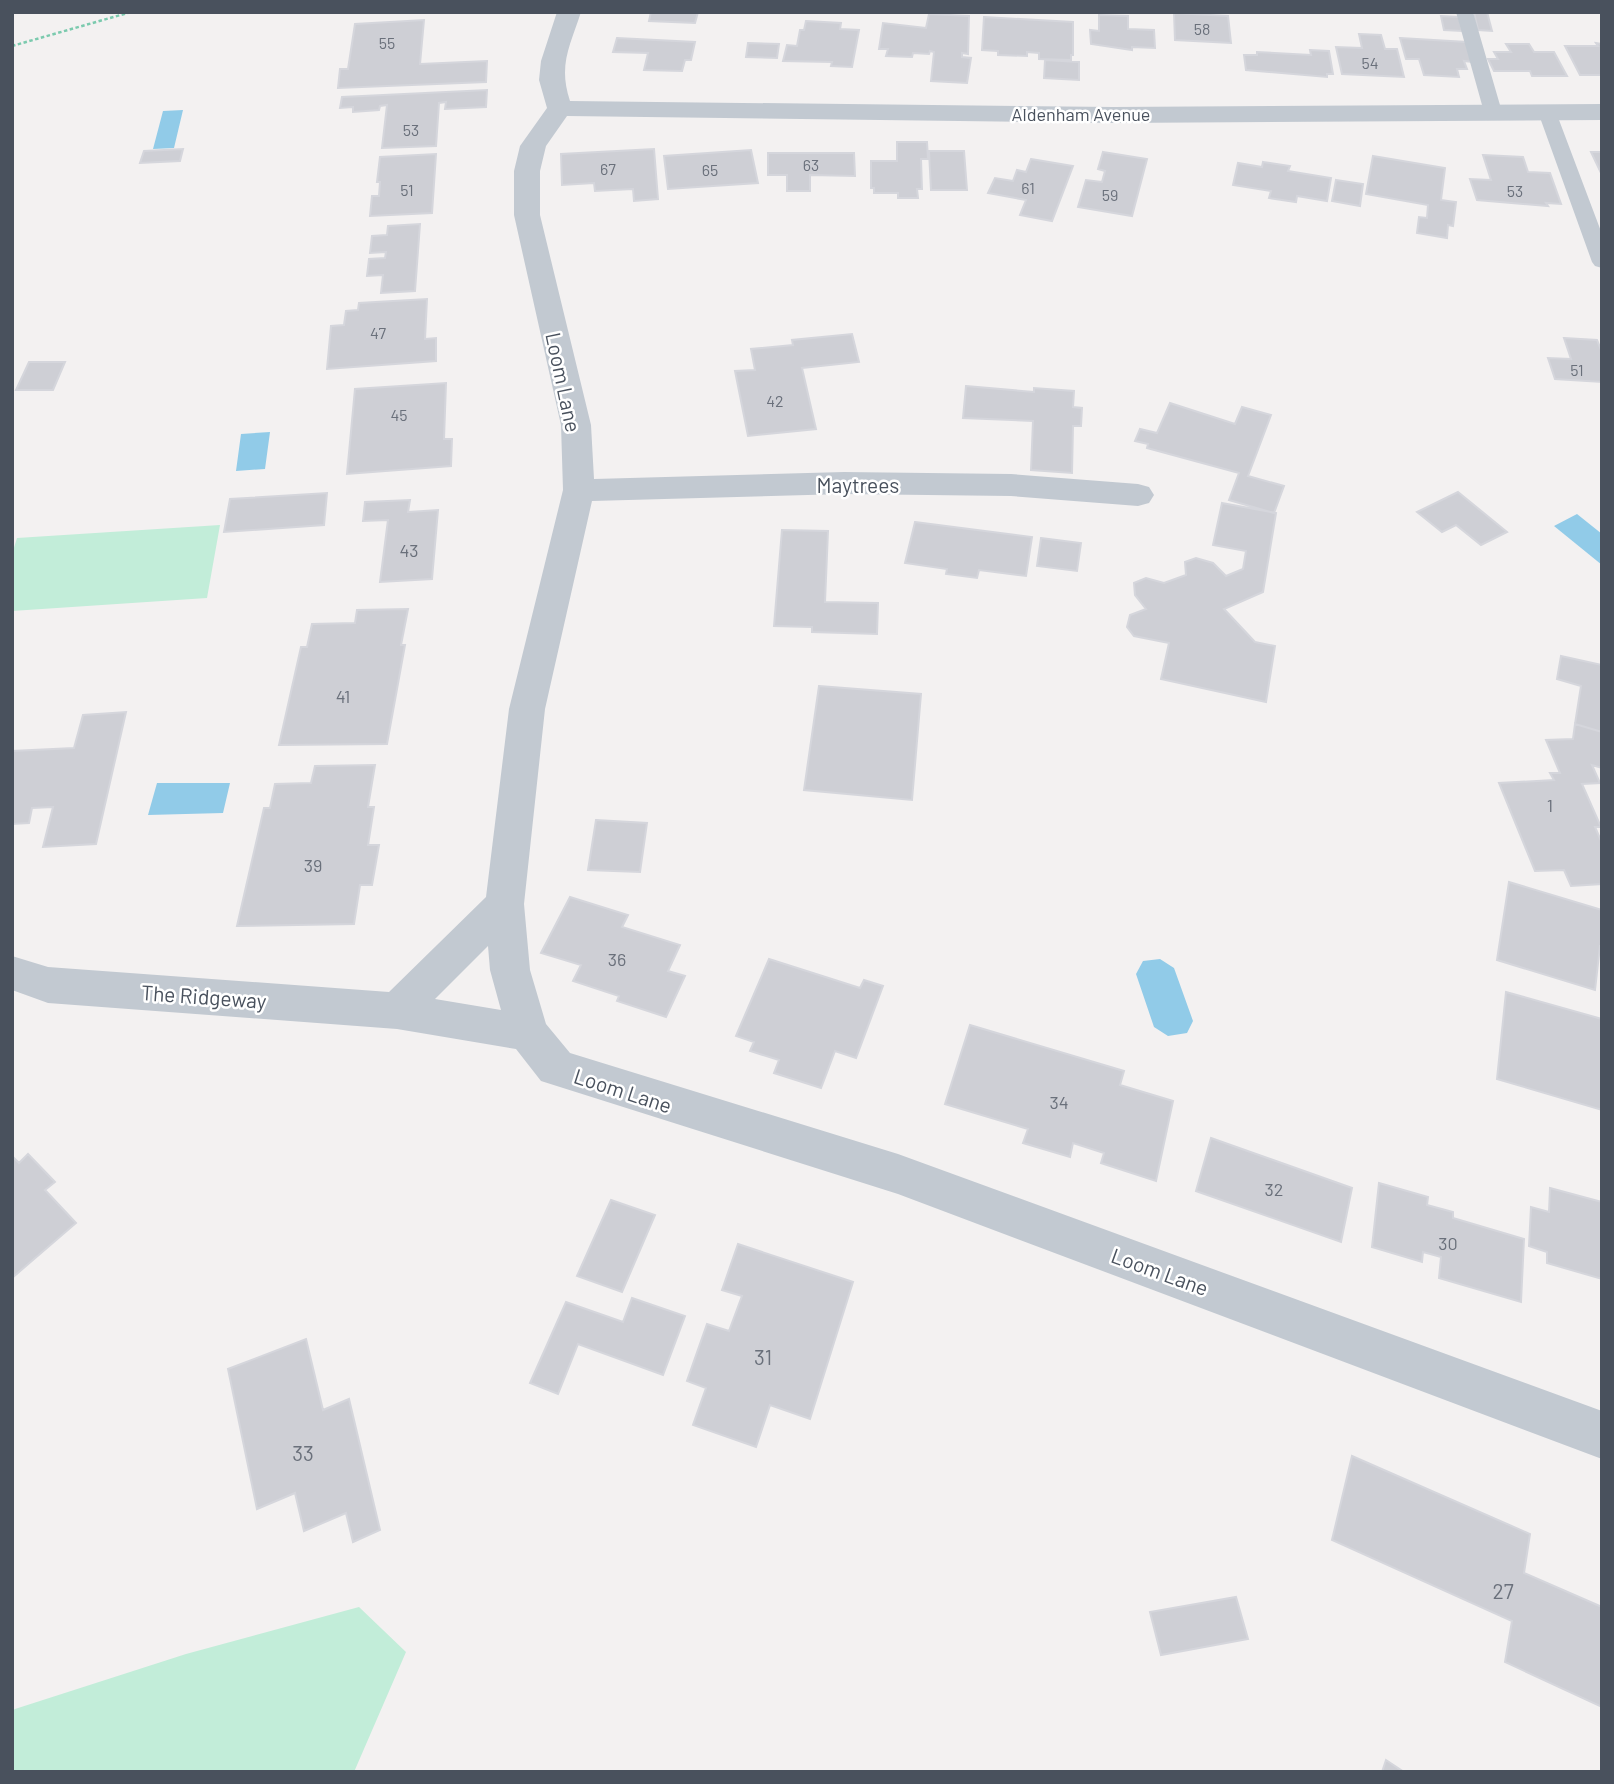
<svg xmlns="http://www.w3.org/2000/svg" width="1614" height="1784" font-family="Barlow,sans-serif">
  <rect width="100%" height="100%" fill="#f3f1f1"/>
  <!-- green -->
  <path fill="#c2edd9" d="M220 525 207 598 12 611V554L17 538Z
    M359 1607 406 1652 354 1772H12V1711L15 1709 186 1654Z"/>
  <!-- water -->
  <path fill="#91cbe8" d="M183 110 174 148 153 149 163 111Z
    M270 432 265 469 236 471 241 434Z
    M1577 514 1602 534V565L1554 526Z
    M157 783H230L223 813 148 815Z
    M1160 959 1174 968 1193 1021 1187 1033 1168 1036 1154 1027 1136 974 1143 961Z"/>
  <!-- building -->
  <path fill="#cecfd5" stroke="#d5d6dc" stroke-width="2" d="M651 12H698L695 23 649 21Z
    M1474 12H1487L1492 31 1478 30Z
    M1174 13 1228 16 1231 43 1175 40Z
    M929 14 969 16 968 54 962 53V57L971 58 967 83 931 81 934 52 930 51 929 54 913 53 912 57 886 56 888 49H879L883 23 926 28Z
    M1099 15 1128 16V29L1154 30 1155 48 1132 47V50L1091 44 1090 30 1099 31Z
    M1441 16 1459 17 1462 31 1444 30Z
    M984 17 1073 22V55H1071V60L1039 59V53L1027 52V56L998 55V51L982 50Z
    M424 20 420 64 487 61 486 82 338 88 340 69H348L355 24Z
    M806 21 841 23 840 29 859 30 852 67 831 66 832 62 783 61 787 45 797 46 800 30H804Z
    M1359 34 1381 35 1385 49H1397L1404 77 1342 74 1336 47 1362 48Z
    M617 38 695 42 691 60H685L682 71 644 70 648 53 613 52Z
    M1400 38 1467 42 1473 62 1464 61 1467 69H1457L1459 77 1424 75 1419 59H1406Z
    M748 43 779 44 777 58 746 57Z
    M1596 43 1602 44V75H1580L1565 46H1598Z
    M1506 44H1529L1534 52H1554L1567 76H1532L1530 71H1494L1488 59H1498L1494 52H1511Z
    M1310 50 1329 51 1333 74H1327V77L1246 70 1244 55H1257V52L1311 55Z
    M1045 60 1079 62V80L1044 78Z
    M487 90 486 107 445 109 446 102 439 103 436 146 382 148 387 105 380 106 379 110 353 112V107L340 108 342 97Z
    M897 142H927L928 159H921L922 189H917L918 198H898V193H874V188H871V161H897Z
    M183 149 180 161 140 163 144 151Z
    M654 149 658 199 634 201 633 189 595 191 594 183 562 185 561 154Z
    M751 150 758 183 668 189 664 156Z
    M929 151H964L967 190H931Z
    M1103 152 1147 159 1132 216 1078 207 1086 180 1102 182 1105 171 1098 169Z
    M1591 152H1602V173H1601Z
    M768 153H854L855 176 810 175V191H787V175H768Z
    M436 154 432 213 370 216 372 196H379L380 182H377L380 157Z
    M1483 155 1523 157 1528 172 1550 173 1561 204 1546 203 1548 206 1477 200 1470 179 1491 180Z
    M1373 156 1445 168 1441 200 1456 202 1453 226 1448 225 1447 238 1417 233 1419 217 1427 218 1428 205 1366 194Z
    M1031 159 1073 166 1052 221 1020 215 1026 200 988 193 995 178 1013 181 1017 170 1026 172Z
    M1263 162 1290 166 1288 171 1331 178 1327 201 1297 196 1296 202 1269 198 1271 191 1233 185 1238 163 1262 167Z
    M1336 180 1363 184 1360 206 1332 201Z
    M420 224 415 291 381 293 383 275 367 276 369 259 385 258 386 252 370 253 372 236 387 235 388 226Z
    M427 299 425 339 436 338V361L327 369 331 326 344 325 346 311 358 310 359 303Z
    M852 334 859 362 802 368 816 429 748 436 735 371 755 370 751 349 793 345 792 340Z
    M1564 338 1597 340 1602 352V382L1555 379 1548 358 1571 359Z
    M29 362H65L53 390H16Z
    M446 383 444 439H452L451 466 347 474 355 389Z
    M966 386 1034 392V388L1074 391 1073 407 1082 408 1081 426H1073L1072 473 1031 470 1033 421 963 418Z
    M1170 403 1235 424 1242 407 1271 415 1248 476 1284 486 1274 513 1229 500 1239 473 1147 448 1148 444 1135 441 1140 429 1157 433Z
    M1458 492 1507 532 1481 545 1456 525 1442 532 1417 512Z
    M327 493 324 525 224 532 230 499Z
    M410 500 408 512 438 510 432 579 380 582 388 520 363 521 365 502Z
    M1222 503 1276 513 1263 592 1224 609 1255 642 1275 646 1266 702 1161 679 1169 643 1134 636 1127 627 1130 615 1146 609 1135 595 1134 583 1146 578 1164 583 1186 575 1185 562 1196 558 1213 563 1226 576 1243 569 1246 551 1213 545Z
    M915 522 1032 537 1026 576 979 570 977 578 946 574 947 569 905 563Z
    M782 530 828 531 825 602 878 603 877 634 812 632V627L774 626Z
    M1041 538 1081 543 1077 571 1037 566Z
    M408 609 401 645H405L387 744 279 745 301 647H307L312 624 355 623 357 610Z
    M1561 656 1602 665V732L1575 724 1581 686 1557 679Z
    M819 686 921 694 912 800 804 790Z
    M126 712 96 844 43 847 53 807 32 808 29 823 12 824V751L74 748 83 715Z
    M1575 724 1602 732V768L1592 765 1600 783 1582 784 1601 827H1595L1602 843V884L1571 886 1564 870 1535 871 1499 783 1554 780 1550 773H1560L1546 740 1573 739Z
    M375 765 368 807H374L368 845H379L372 885H360L354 924 237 926 264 808H270L275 784 311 783 315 766Z
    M596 820 647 823 640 872 588 870Z
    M1509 882 1602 910V946H1600L1595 990 1497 960Z
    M570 897 628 915 622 927 680 945 668 971 685 976 666 1017 617 1001 619 996 573 981 581 965 541 953Z
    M769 959 860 988 864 980 883 986 856 1058 835 1051 821 1088 774 1073 779 1060 750 1051 754 1042 736 1036Z
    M1506 992 1602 1019V1110L1497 1079Z
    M970 1025 1124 1071 1120 1085 1173 1101 1156 1181 1101 1163 1104 1153 1073 1143 1070 1157 1023 1143 1028 1129 945 1104Z
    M1211 1138 1352 1188 1341 1242 1196 1191Z
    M28 1154 55 1182 45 1190 76 1223 12 1278V1156L19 1163Z
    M1379 1183 1428 1197 1427 1205 1453 1212V1218L1524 1239 1521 1302 1439 1278 1441 1257 1423 1252 1422 1262 1372 1247Z
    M1550 1188 1602 1202V1279L1547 1263V1252L1529 1246 1531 1207 1549 1212Z
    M611 1200 655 1215 622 1292 577 1276Z
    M738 1244 853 1282 810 1419 770 1405 756 1447 693 1425 706 1388 687 1381 707 1324 729 1331 742 1296 722 1290Z
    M632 1298 685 1316 663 1375 578 1344 558 1394 530 1383 566 1302 623 1322Z
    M306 1339 323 1410 349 1399 380 1530 353 1542 346 1513 304 1531 295 1493 257 1509 228 1369Z
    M1352 1456 1530 1534 1524 1573 1602 1607V1707L1505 1662 1512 1621 1332 1540Z
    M1236 1597 1248 1639 1161 1655 1150 1612Z
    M1386 1760 1404 1772H1382Z"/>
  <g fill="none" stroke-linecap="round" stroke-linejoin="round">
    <!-- path -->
    <path stroke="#7bcaae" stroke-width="2.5" stroke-dasharray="3.5 2.5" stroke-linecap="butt" d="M12 46 131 12"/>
    <!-- lane -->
    <path fill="#c2c9d1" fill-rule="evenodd" d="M1456 12H1473L1502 112 1499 116H1487L1484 112Z
      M1547 107 1556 112 1602 234V268L1595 266 1592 262 1538 112Z"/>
    <!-- street -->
    <path fill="#c2c9d1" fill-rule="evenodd" d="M557 12H581C570 46 558 65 570 101L1113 107 1602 104V120L1113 123 567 116 546 146 540 171V215L591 425 594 479 844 472 1011 474 1138 484 1149 487 1154 495 1149 503 1138 506 1011 496 844 494 592 501 545 709 524 904 530 970 546 1024 570 1053 898 1154 1602 1411V1459L898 1194 541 1081 516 1049 397 1029 48 1003 12 990V956L48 967 389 992 486 897 509 709 563 490 561 425 514 215V171L520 146 547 108 539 80 541 61ZM488 946 490 970 501 1010 435 999Z"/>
  </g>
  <g text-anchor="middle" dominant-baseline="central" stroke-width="5" stroke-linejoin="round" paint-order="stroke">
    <!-- far-number labels -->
    <g font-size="16" fill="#6a707b">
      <text x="1202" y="28">58</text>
      <text x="387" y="42">55</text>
      <text x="1370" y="62">54</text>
      <text x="411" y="129">53</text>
      <text x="811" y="164">63</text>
      <text x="608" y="168">67</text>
      <text x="710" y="169">65</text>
      <text x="1028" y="187">61</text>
      <text x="407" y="189">51</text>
      <text x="1515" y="190">53</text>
      <text x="1110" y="194">59</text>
      <text x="378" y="332">47</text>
      <text x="1577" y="369">51</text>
      <text x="775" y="400">42</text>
      <text x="399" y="414">45</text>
    </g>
    <!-- far-street labels -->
    <g font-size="18" fill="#49515d" stroke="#fff">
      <text x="1081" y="114">Aldenham Avenue</text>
    </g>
    <!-- number labels -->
    <g font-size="18" fill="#6a707b">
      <text x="409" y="550">43</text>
      <text x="343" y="696">41</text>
      <text x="1550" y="805">1</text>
      <text x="313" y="865">39</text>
      <text x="617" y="959">36</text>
      <text x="1059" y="1102">34</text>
      <text x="1274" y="1189">32</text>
      <text x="1448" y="1243">30</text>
    </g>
    <!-- street labels -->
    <g font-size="21" fill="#49515d" stroke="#fff">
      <text transform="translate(564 382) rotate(78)">Loom Lane</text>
      <text x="858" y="484">Maytrees</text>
      <text transform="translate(204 996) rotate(4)">The Ridgeway</text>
      <text transform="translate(623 1090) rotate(18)">Loom Lane</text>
      <text transform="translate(1160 1271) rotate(20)">Loom Lane</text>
    </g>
    <!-- near-number labels -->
    <g font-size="21" fill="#6a707b">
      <text x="763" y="1356">31</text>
      <text x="303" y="1452">33</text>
      <text x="1503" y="1590">27</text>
    </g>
  </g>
  <!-- border -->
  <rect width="1614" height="1784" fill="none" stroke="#49515d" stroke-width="28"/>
</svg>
